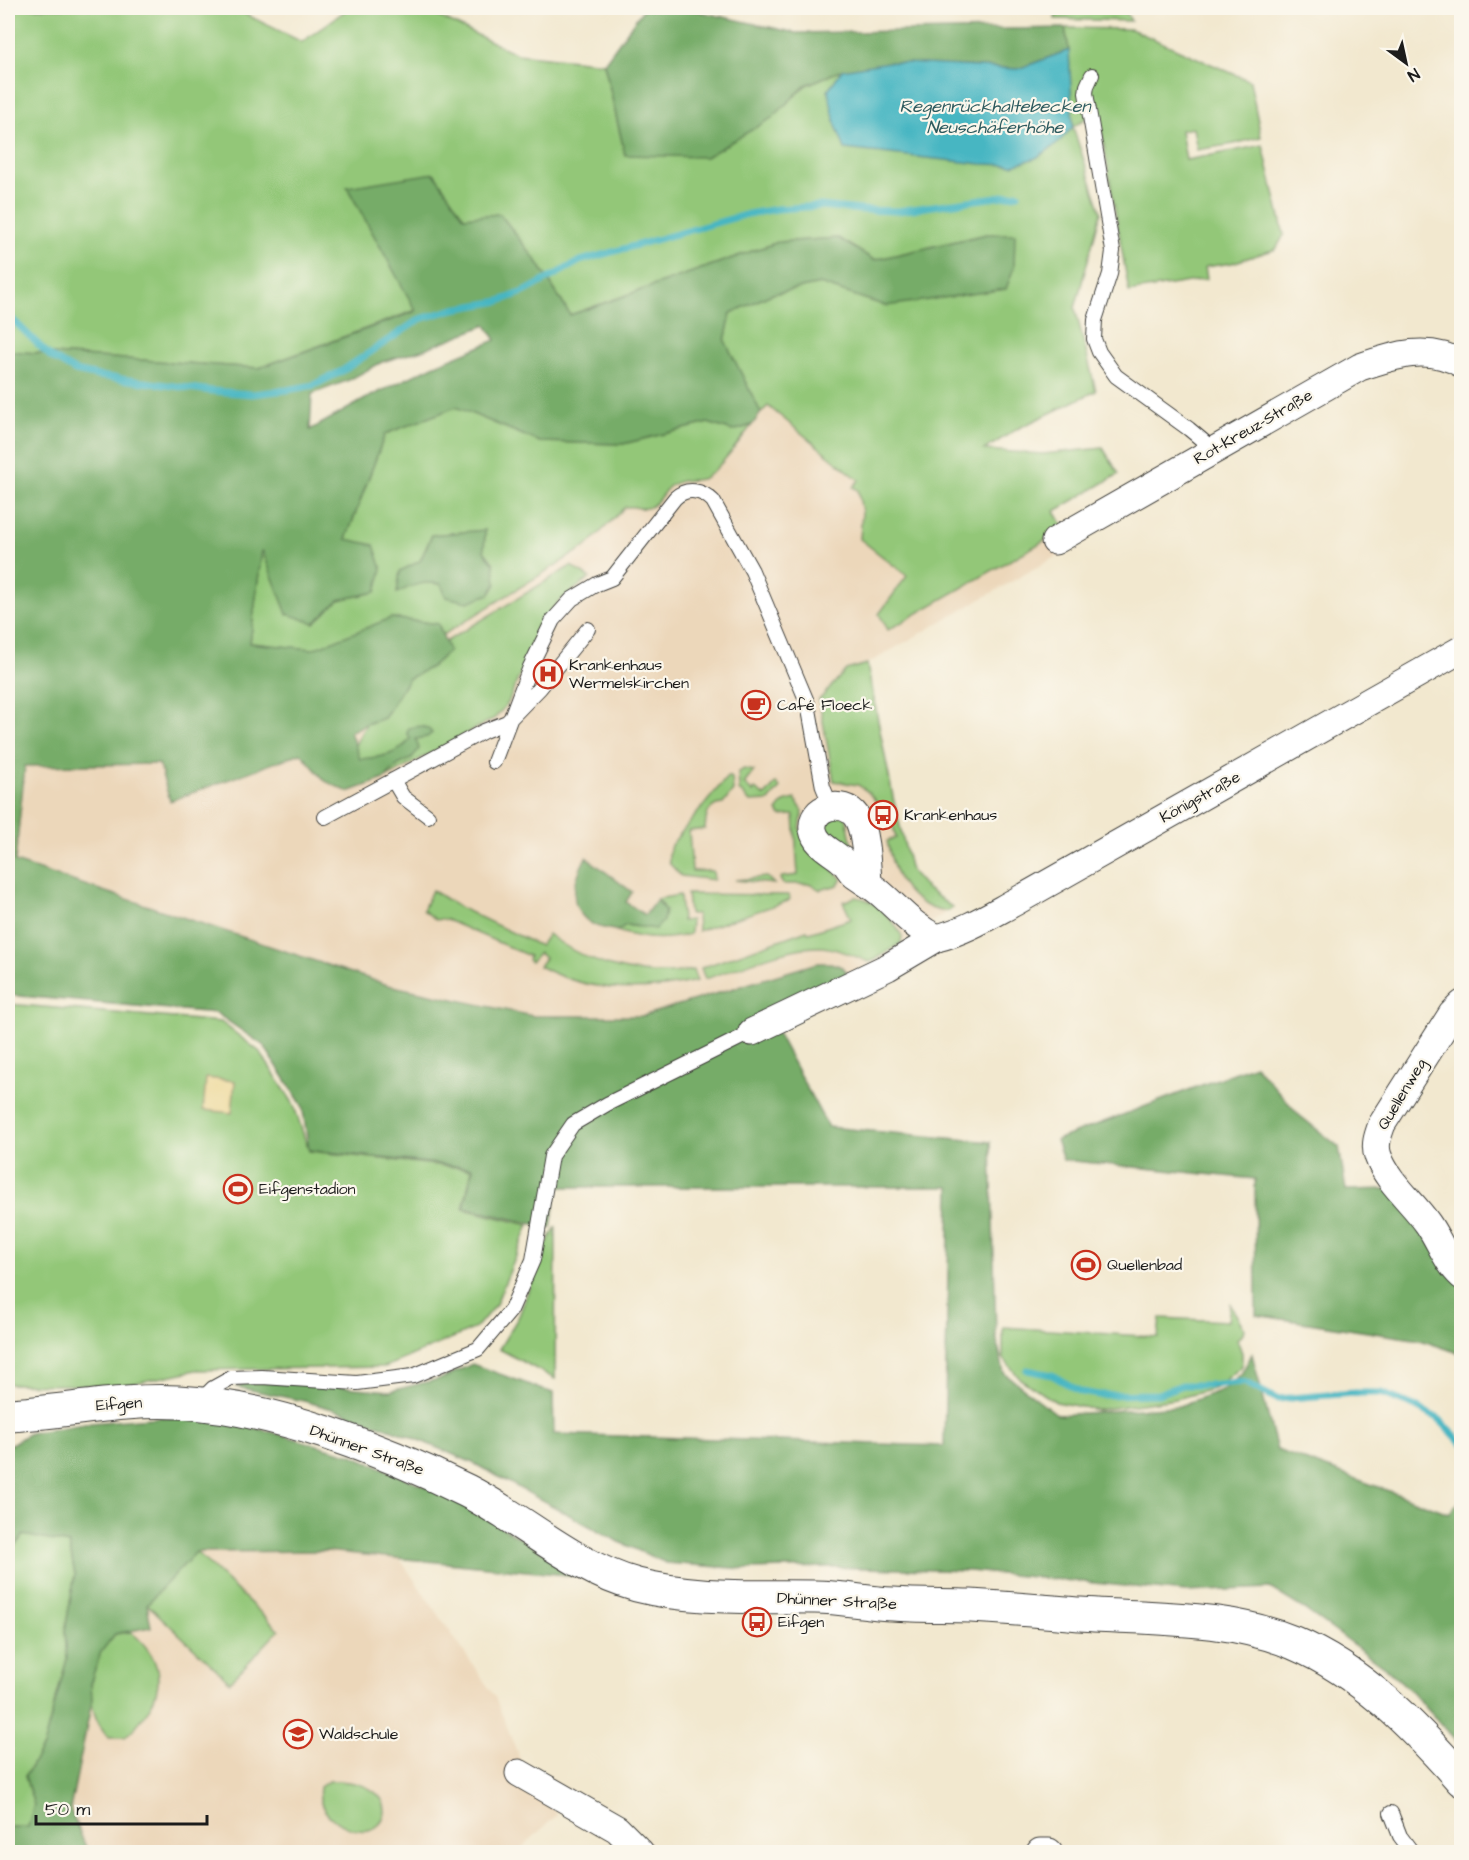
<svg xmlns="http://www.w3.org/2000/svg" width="1469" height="1860" font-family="'Architects Daughter',sans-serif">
  <rect width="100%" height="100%" fill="#fbf7ec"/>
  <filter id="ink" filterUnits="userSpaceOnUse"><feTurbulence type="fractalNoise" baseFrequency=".0167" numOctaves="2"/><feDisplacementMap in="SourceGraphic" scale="12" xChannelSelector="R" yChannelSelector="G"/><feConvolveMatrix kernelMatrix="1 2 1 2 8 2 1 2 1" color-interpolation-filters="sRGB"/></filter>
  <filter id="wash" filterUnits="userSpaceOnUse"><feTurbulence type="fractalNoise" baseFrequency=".008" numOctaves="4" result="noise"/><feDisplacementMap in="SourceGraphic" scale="24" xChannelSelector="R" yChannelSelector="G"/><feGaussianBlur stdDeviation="1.35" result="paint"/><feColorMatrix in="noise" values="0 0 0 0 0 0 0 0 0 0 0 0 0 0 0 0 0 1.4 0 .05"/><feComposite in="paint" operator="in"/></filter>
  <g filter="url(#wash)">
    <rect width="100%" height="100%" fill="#f2e8cf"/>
    <!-- built -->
    <path fill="#ecd7ba" d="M768 405 983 450 1043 454 1103 448 1119 474 1054 511 1065 529 1062 553 867 664 894 802 911 871 926 888 953 908 875 960 848 975 831 963H817L642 1016H533L388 985 15 862 25 766 159 764 623 444 708 423 752 425Z
      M326 1551 400 1559 495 1697 523 1767 557 1815 517 1852H88L70 1809 92 1701 91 1681 147 1604 196 1552Z"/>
    <!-- green -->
    <path fill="#93c778" stroke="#58724a" stroke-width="1.5" fill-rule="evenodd" d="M8 8H233L302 42 349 8H421L517 54 604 63 625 155 790 100 806 85 842 70 1069 50 1065 28 1131 29 1250 81 1261 137 1234 144 1197 150 1193 128 1181 130 1186 160 1263 145 1284 235 1276 249 1232 263 1205 267 1207 279 1129 292 1098 110 1073 127 1101 212 1075 308 1096 391 1017 429 984 450 1043 454 1103 448 1119 474 1055 511 1065 529 888 630 879 614 907 576 860 539 862 512 858 490 853 487 859 480 768 406 761 413 725 341 731 313 772 294 820 284 886 306 987 234 874 260 838 238 778 242 570 315 538 263 500 214 464 217 347 187 416 310 259 368 8 351Z
      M1057 8H1124L1131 21 1055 19Z
      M456 407 540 442 623 444 708 423 733 431 752 425C743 436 715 476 701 479 690 482 684 477 670 486 662 492 658 505 647 508 638 510 633 504 624 508L587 546 443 635 438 624 391 618 313 650 250 643 262 548 314 623 339 600 376 591 346 539 385 434ZM485 530 484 551 494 564 441 584 418 582 398 592 420 561 432 535Z
      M571 566 590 578 558 602 551 611 536 636 508 703 495 718 384 779 398 765 411 759 410 739C398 756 380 757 360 760L355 745 366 724 384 718 408 679 431 667 449 651 445 642Z
      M867 664 894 802 911 871 926 888 953 908C946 913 939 911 931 908 901 895 893 871 887 841L896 838 888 807 878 804 868 792 858 785 834 781 819 700 846 670Z
      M744 769 754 771 744 784 753 792 755 789 765 796 776 783 780 788 769 801 750 802 739 790 738 772Z
      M728 776 732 778 733 791 723 804C707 805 706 816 705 829L689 831 692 871H713L714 880 681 876 669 863V853L671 845Z
      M795 799 803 811 800 829 825 862 842 879 838 885 820 890 811 884H783L780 879 782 877 798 875 794 815 780 816 777 811 784 802Z
      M830 816H846L854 854 829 833 826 826Z
      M767 877 774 884 735 880Z
      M432 890 457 906 540 946 548 934C590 966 641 980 693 970L697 981C645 993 588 993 539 966L545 958 539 953 531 962 528 960 529 956 447 920 441 919 436 920 423 910Z
      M687 894 788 895 790 899 788 901 698 931 697 914H689Z
      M680 895 682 921 691 920 690 934C666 941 640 939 617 931L626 925 637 927 663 905 657 899Z
      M855 897C875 898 893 920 902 936L901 943 875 960 869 962C854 956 837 948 821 947 788 945 737 969 705 979L701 968 807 930 809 933 851 919 843 902Z
      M8 1004 221 1022 260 1052 293 1103 309 1151 472 1169 463 1209 529 1225 496 1304 476 1328 385 1367 196 1370 121 1386 8 1384Z
      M556 1227 555 1379 499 1349 519 1316 542 1252Z
      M1230 1304 1244 1328 1243 1334 1237 1339 1242 1353V1366L1216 1388 1176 1399 1098 1410 1056 1402 1020 1379 1003 1358V1327L1158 1337 1160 1318 1228 1321Z
      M24 1535 69 1544 75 1574 65 1631 67 1659 43 1747 25 1776 34 1805 28 1828 8 1827V1554Z
      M196 1552 279 1630 230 1682 147 1604Z
      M131 1632C174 1667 161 1704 125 1737H109C87 1716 87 1679 100 1653 104 1646 110 1640 115 1634Z
      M329 1781C415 1778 390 1860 333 1819 322 1810 318 1801 320 1787Z"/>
    <!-- forest -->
    <path fill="#76ac68" stroke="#496442" stroke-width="1.5" fill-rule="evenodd" d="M644 8H684L796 33 1065 28 1069 50 1018 69 963 66 842 70 806 85 772 118 706 157 625 155 604 63Z
      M434 173 464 217 500 214 538 263 570 315 778 242 838 238 874 260 987 234H1015L1014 267 1006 289 886 306 820 284 772 294 731 313 725 341 761 413 752 425 733 431 708 423 623 444 540 442 456 407 385 434 346 539 374 545 382 569 376 592 339 600 314 623 287 614 262 550 250 643 313 649 391 618 438 624 449 651 431 667 408 679 384 718 366 724 350 732 360 759C380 757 398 756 410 739L407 733 409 728C418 726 426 724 432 733L427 737 416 739 419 749 411 759 398 765 384 779 348 792 325 781 301 753 170 801 159 764 25 766 15 862 388 985 533 1016H642L817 963H831L843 967 848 975 768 1016 828 1127 991 1142 996 1336 1004 1373 1058 1415 1179 1406 1224 1389 1241 1374 1252 1354 1277 1450 1449 1513 1461 1500V1746L1408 1688 1387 1669 1304 1609 1270 1588 1186 1592 970 1571 828 1567 745 1569 666 1563 619 1542 473 1463 414 1438 343 1412 304 1401 236 1387 246 1382 301 1383 390 1391 443 1378 472 1364 553 1393 554 1434 944 1446 950 1187H557L551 1228 464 1208 473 1168 309 1150 302 1105 264 1046 216 1013 8 995V351L259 368 416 311 347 187ZM486 325 496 340 433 366 367 398 310 430 312 394 349 380 382 362 422 350Z
      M485 530 484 551 494 564 496 584 490 594 468 602 446 597 441 584C423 581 413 585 397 593L400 571 420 561 432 535Z
      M586 857 632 892 626 902 645 915 657 899 665 911 663 921 656 929 626 925 617 931C610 929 600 928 594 925 565 909 573 881 586 857Z
      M1255 1065 1299 1115 1339 1147 1346 1190 1390 1189 1451 1238 1461 1249V1354L1420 1340 1256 1315 1255 1179 1063 1160 1056 1140Z
      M162 1417 217 1421 264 1430 352 1455 452 1498 587 1577 326 1551 196 1552 147 1604 151 1627 115 1634 101 1652 91 1681 92 1701 70 1809 88 1852H8V1827H28L34 1805 25 1776 43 1747 67 1659 65 1631 75 1574 69 1544 24 1535 8 1554V1446L30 1433 90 1423Z"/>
    <!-- sand -->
    <path fill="#eeda9e" stroke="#857b5d" stroke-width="1.5" d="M206 1078 235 1081 232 1113 203 1110Z"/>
    <!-- water -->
    <path fill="#47b6c2" stroke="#32696f" stroke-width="1.5" d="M1069 50 1073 127 1056 145 1036 158 1013 165 981 164 845 149 835 123 828 90 842 70 888 62 1018 69Z"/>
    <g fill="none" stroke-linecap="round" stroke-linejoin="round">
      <!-- stream -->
      <path stroke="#47b6c2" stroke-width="7" d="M8 315 51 357 75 371 98 376 212 391 252 394 287 390 314 385 342 371 420 319 454 309 500 301 526 291 580 261 748 214 777 209 821 206 861 210 898 211 1018 194
        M1027 1370 1052 1375 1081 1392 1098 1395 1158 1394 1182 1385H1208L1244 1382 1277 1399 1354 1393H1381L1414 1406 1439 1419 1462 1443"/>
    </g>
  </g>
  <g filter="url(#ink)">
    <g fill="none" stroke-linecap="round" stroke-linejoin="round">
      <!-- lane casing -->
      <g stroke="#3c3b37" stroke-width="16">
        <path id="lane" d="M1092 75 1087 86 1086 93 1113 251 1110 274 1095 320 1094 339 1099 352 1116 376 1189 429 1214 450
          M494 762 530 667 553 620 572 599 597 584 612 578 675 498C687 487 702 490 713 501L752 571 808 704 823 787 831 806
          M393 780 403 797 428 816
          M325 817 484 731 507 722 540 688 588 629
          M199 1402 213 1388 231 1378 262 1377 357 1383 413 1376 478 1349 511 1310 533 1260 551 1156 573 1124 607 1104 752 1032
          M1391 1813 1400 1836 1412 1852"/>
      </g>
      <!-- street casing -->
      <g stroke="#3c3b37" stroke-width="29">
        <path id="street" d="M1055 541 1360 367C1395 355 1428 344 1462 364
          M868 883C867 866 866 830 856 816 843 798 810 806 813 830 816 846 834 852 844 862 849 867 851 873 856 876 864 882 872 886 879 892 898 908 913 927 937 938 965 931 989 916 1015 902L1462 649
          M1462 1004 1452 1014 1382 1124C1378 1135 1374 1145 1378 1156 1387 1182 1413 1202 1428 1224 1440 1241 1446 1262 1462 1276
          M752 1032 888 967 937 938
          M519 1773 617 1829 640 1852
          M1040 1852H1049"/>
      </g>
      <!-- secondary casing -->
      <g stroke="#3c3b37" stroke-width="35">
        <path id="secondary" d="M8 1415C65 1412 121 1399 178 1402 271 1406 384 1450 467 1491 524 1520 574 1568 637 1585 695 1600 756 1596 815 1597 841 1597 867 1603 893 1604 919 1606 945 1605 971 1606 1007 1608 1043 1611 1080 1614 1152 1619 1227 1615 1294 1643 1362 1672 1414 1726 1462 1780"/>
      </g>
      <!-- lane -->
      <use href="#lane" stroke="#fff" stroke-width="14"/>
      <!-- street -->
      <use href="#street" stroke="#fff" stroke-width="27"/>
      <!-- secondary -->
      <use href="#secondary" stroke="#fff" stroke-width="33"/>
    </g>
  </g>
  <!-- icons -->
  <defs>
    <g id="hospital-ring" transform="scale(1.5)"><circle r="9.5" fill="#fbf7ec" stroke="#c8321e" stroke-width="1.5"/><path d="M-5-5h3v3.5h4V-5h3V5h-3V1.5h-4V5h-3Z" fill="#c8321e"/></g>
    <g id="cafe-ring" transform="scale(1.5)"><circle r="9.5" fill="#fbf7ec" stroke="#c8321e" stroke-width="1.5"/><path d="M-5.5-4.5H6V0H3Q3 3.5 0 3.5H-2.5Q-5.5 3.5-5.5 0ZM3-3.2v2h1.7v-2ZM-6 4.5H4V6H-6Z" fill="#c8321e"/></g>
    <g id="bus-ring" transform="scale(1.5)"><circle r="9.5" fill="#fbf7ec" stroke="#c8321e" stroke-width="1.5"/><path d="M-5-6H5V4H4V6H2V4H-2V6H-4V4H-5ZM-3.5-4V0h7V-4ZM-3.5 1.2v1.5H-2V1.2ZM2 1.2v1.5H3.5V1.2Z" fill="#c8321e"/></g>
    <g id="stadium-ring" transform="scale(1.5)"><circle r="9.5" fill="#fbf7ec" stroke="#c8321e" stroke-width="1.5"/><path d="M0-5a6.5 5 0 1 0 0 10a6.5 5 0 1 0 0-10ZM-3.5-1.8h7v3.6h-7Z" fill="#c8321e"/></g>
    <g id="school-ring" transform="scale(1.5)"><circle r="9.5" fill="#fbf7ec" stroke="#c8321e" stroke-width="1.5"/><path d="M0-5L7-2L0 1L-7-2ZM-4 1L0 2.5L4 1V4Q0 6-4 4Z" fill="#c8321e"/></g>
  </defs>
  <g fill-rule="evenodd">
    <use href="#hospital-ring" x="548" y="674"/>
    <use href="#cafe-ring" x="756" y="705"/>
    <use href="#bus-ring" x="883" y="815"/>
    <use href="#stadium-ring" x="238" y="1189"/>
    <use href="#stadium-ring" x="1086" y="1265"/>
    <use href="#bus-ring" x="757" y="1622"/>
    <use href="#school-ring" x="298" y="1734"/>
  </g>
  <g text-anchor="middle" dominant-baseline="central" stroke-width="4.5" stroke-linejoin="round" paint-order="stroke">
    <!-- street labels -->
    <g font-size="16" fill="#1c1c1c" stroke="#fbf7ec">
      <text transform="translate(1253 427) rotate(-30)">Rot-Kreuz-Straße</text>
      <text transform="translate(1200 797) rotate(-29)">Königstraße</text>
      <text transform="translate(1402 1094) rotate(-59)">Quellenweg</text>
      <text transform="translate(119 1404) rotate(-4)">Eifgen</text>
      <text transform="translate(367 1450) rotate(20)">Dhünner Straße</text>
      <text transform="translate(837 1601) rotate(3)">Dhünner Straße</text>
    </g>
    <!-- poi labels -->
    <g font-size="16" fill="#1c1c1c" stroke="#fbf7ec" text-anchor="start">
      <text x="569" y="665">Krankenhaus<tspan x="569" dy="18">Wermelskirchen</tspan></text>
      <text x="777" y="705">Café Floeck</text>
      <text x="904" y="815">Krankenhaus</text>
      <text x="259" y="1189">Eifgenstadion</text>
      <text x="1107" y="1265">Quellenbad</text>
      <text x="778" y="1622">Eifgen</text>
      <text x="319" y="1734">Waldschule</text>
    </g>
    <!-- water labels -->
    <g font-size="18" font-style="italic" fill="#2d5a5e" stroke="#fbf7ec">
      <text x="995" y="106">Regenrückhaltebecken<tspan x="995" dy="21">Neuschäferhöhe</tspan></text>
    </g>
  </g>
  <!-- margin -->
  <rect width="1469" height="1860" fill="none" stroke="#fbf7ec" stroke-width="30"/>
  <!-- north arrow -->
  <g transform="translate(1406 63) rotate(147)" stroke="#fbf7ec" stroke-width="4.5" paint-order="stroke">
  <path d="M0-4.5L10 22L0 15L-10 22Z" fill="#1c1c1c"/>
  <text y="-9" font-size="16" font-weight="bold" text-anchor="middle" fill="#1c1c1c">N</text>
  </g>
  <!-- scale -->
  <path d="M36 1815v9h171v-9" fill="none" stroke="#1c1c1c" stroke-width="3"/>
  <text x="45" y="1815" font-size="18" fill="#1c1c1c" stroke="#fbf7ec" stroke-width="4.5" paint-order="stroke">50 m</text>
</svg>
